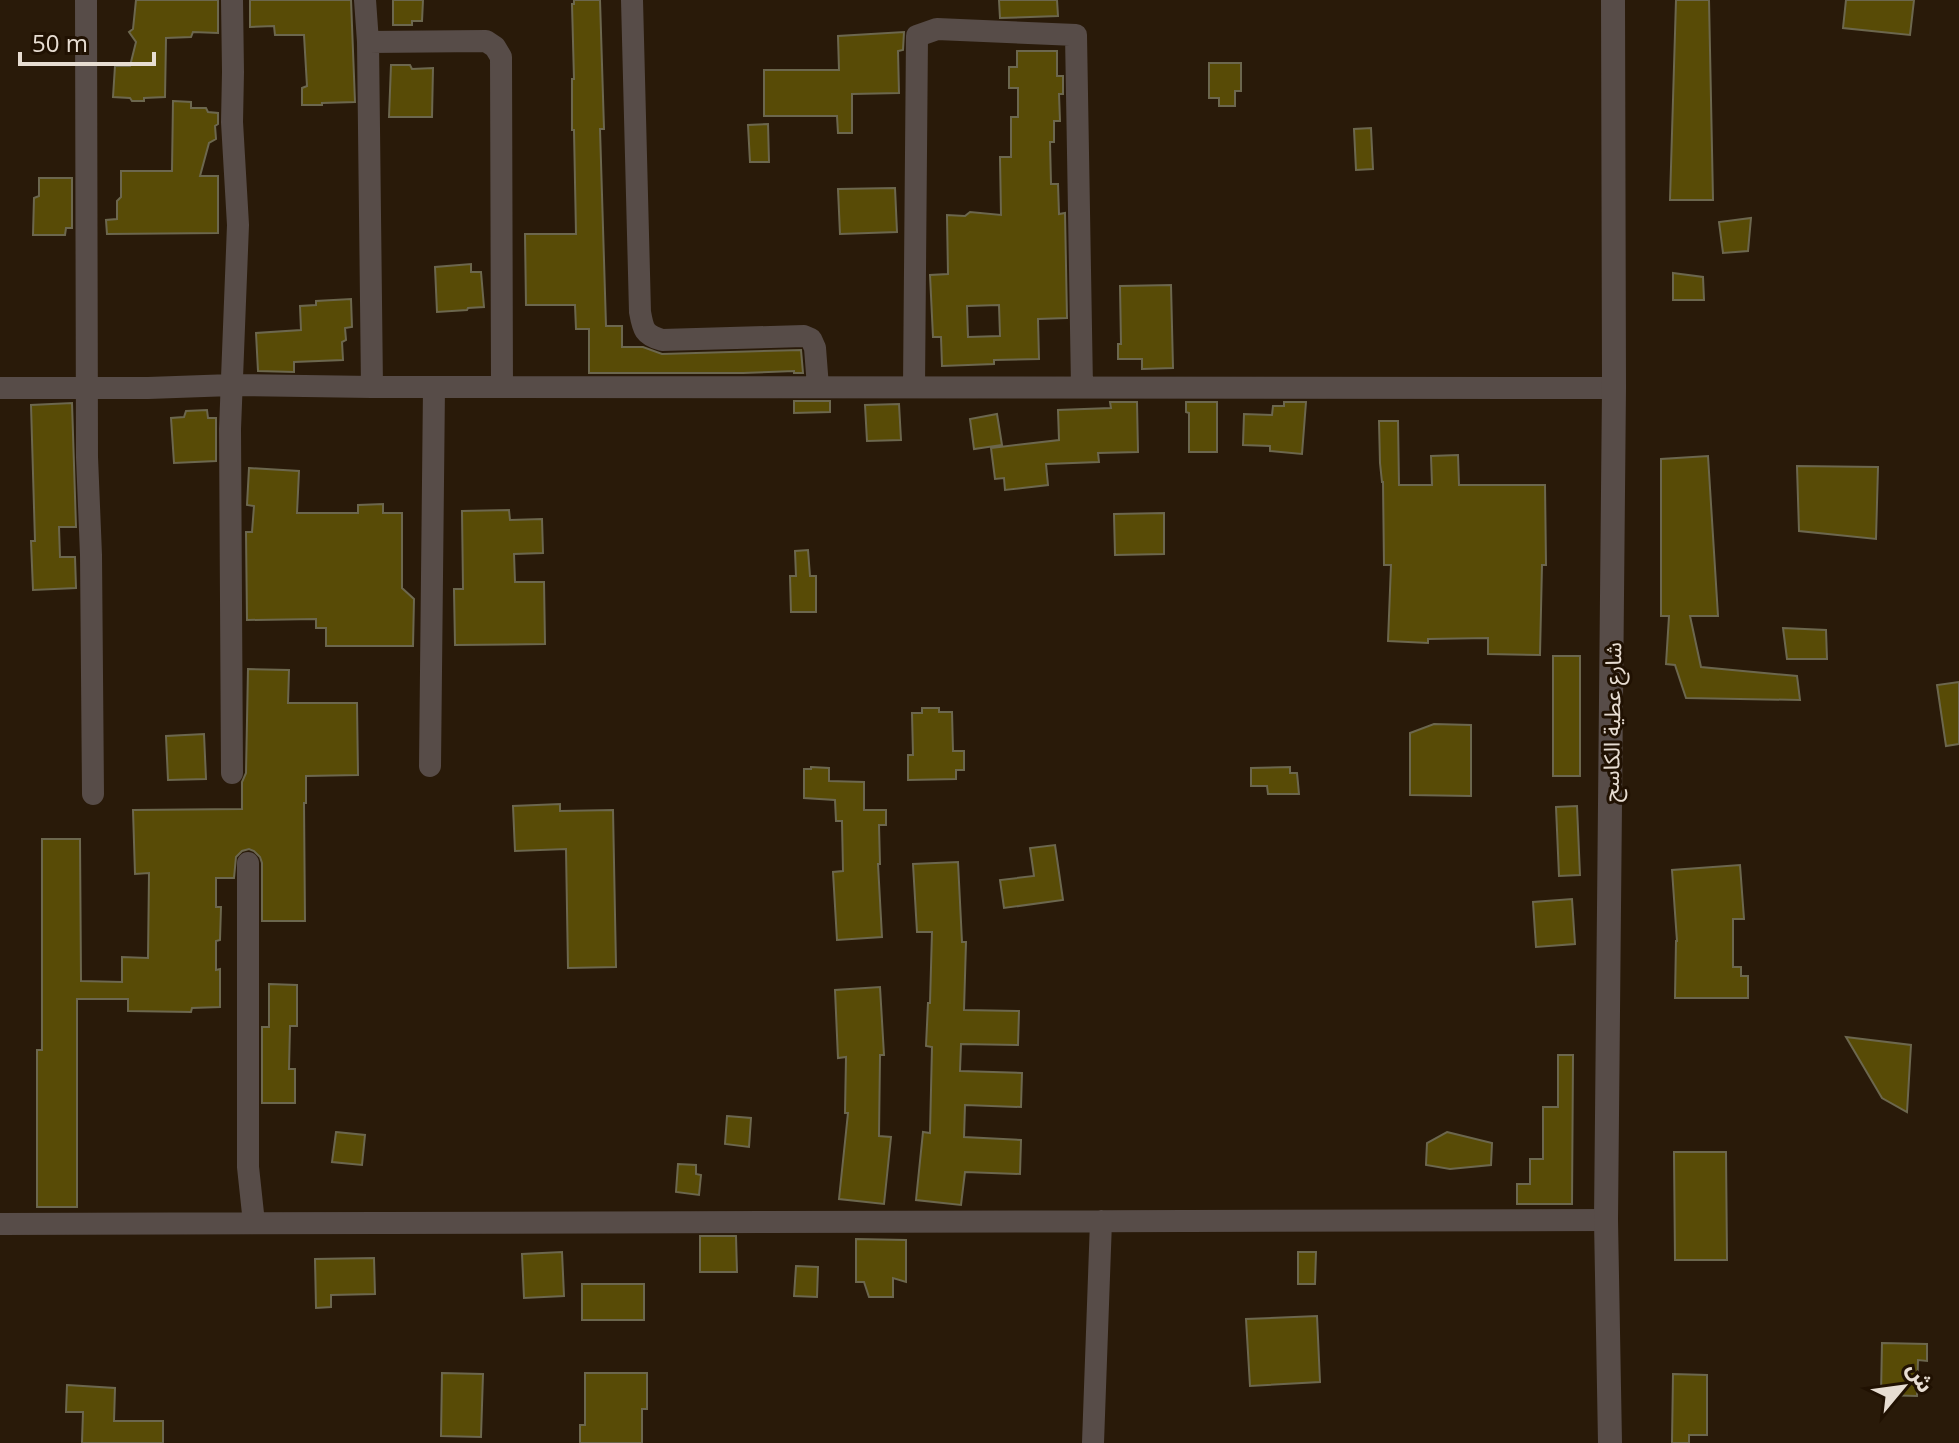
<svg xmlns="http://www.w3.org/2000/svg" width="1959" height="1443" font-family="'Open Sans','Noto Sans Arabic',sans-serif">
  <rect width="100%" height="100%" fill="#291a09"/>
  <!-- building -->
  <path fill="#584b06" stroke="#6c674e" stroke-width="2" fill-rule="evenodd" d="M136 0H218V33L193 32 191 37 166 38 165 97 144 98V101H132L130 98 113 97 115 66H130L136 42 129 32 133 29Z
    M250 0H351L355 102 322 103V105H302V88L307 86 304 35H275L274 26 250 27Z
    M393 0H423L422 21H412V25H393Z
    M574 0H600L604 129H600L606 326H622V347H643L662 354 801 350 803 373H794V371L743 373H589V329H576L575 305H526L525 234H576L574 130H572V79H574L572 4H574Z
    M999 0H1057L1058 16 1000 18Z
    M1676 0H1709L1713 200H1670Z
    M1846 0H1914L1910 35 1843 28Z
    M904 32 903 50 898 51 899 93 852 94V133H838L837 116H764V70H839L838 36Z
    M1017 51H1057V76H1063V94H1059L1060 121H1054V142H1050L1051 184H1058L1059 214 1065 213 1067 318 1038 319 1039 359 994 360V364L942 366 941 337H933L930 275 948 274 947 215 965 216 970 212 1001 215 1000 157H1011V117H1018V88H1009V67H1017ZM999 305 1000 336 968 337 967 306Z
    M1209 63H1241V91H1235V106H1219V98H1209Z
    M391 65H410L412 69 433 68 432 117H389Z
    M173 101 191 102V108H206L208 112 218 113V124L215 126 216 139 209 143 200 176H218V233L107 234 106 220 117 219V201L121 197V171H172Z
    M768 124 769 162H750L748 125Z
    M1371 128 1373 169 1356 170 1354 129Z
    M39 178H72V228H66L65 235H33L34 198 39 196Z
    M895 188 897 232 840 234 838 189Z
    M1751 218 1748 251 1723 253 1719 222Z
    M471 264V272H481L484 307 468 308 467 310 437 312 435 267Z
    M1673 273 1703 277 1704 300H1673Z
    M1171 285 1173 368 1142 369V359H1118V344H1121L1120 286Z
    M351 299 352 327 345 328 346 340 342 342 343 360 294 362V372L258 371 256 333 301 330 300 306 316 305V301Z
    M794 401H830V412L794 413Z
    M1110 402H1137L1138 452 1098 453 1099 462 1046 464 1048 485 1005 490 1004 478 995 479 991 448 1059 440 1058 410 1111 408Z
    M1186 402H1217V452H1189V413L1186 412Z
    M1284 402H1306L1302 454 1270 451V446L1243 445 1244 414 1272 415 1273 406H1284Z
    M72 403 76 527H59L60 557H75L76 588 33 590 31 541H35L31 405Z
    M899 404 901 440 867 441 865 405Z
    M207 410 208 418H216V461L174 463 171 418 184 417 186 411Z
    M997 414 1002 445 974 449 970 419Z
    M1379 421H1398L1399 485H1432L1431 456 1458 455 1459 485H1545L1546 565H1542L1540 655 1488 654V638L1428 639V643L1388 641 1391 565H1384L1383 482H1382L1380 463Z
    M1708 456 1718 616H1690L1701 667 1797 676 1800 700 1686 698 1675 665 1666 664 1669 616H1661V459Z
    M1797 466 1878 467 1876 539 1799 531Z
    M249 468 299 471 297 513H358V505L383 504V513H402V588L414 599 413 646H326V628H316V619L247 620 246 532H252L254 506 247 505Z
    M509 510 510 520 542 519 543 553 514 554 515 582H544L545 644 455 645 454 589H463L462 511Z
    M1164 513V554L1115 555 1114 514Z
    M808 550 810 576H816V612H791L790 576H796L795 551Z
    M1783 628 1826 630 1827 659H1787Z
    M1553 656H1580V776H1553Z
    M248 669 289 670 288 703H357L358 775 306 776V803H304L305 921H262V863L260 857 254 851 249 849 242 851 236 857 234 878H216V907H221L220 940 216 941V970L220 969V1007L192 1008 191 1012 128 1011V999H77V1207H37V1050H42V839H80L81 981 122 982V957L148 958 149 873 135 874 133 810 242 809V782L246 773Z
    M1959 682V744L1946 746 1937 685Z
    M922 708H939V712H952L953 751H964V770H956V779L908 780V755H913L912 713H922Z
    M1434 724 1471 725V796L1410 795V733Z
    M204 734 206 779 168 780 166 736Z
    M811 767 829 768V781L864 782V810H886V825H879L880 864H878L882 937 837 940 833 872 843 871 842 821H836L835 800 804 798V769H811Z
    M1290 767V773H1297L1299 794H1268L1267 786H1251V768Z
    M560 804V811L613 810 616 967 568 968 566 849 515 851 513 806Z
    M1577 806 1580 875 1559 876 1556 807Z
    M1055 845 1063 900 1004 908 1000 880 1034 876 1030 848Z
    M958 862 962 942H966L964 1010 1019 1011 1018 1045 961 1044 960 1071 1022 1073 1021 1107 965 1105 964 1137 1021 1140 1020 1174 965 1172 961 1205 916 1200 923 1132 930 1133 932 1047 926 1046 928 1003H930L932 932H917L913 864Z
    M1740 865 1744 919H1733V967H1741V976H1748V998H1675L1676 941H1677L1672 870Z
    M1572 899 1575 944 1536 947 1533 902Z
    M269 984 297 985V1026H290L289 1069H295V1103H262V1027H269Z
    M880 987 884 1055H880L879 1136 891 1137 884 1204 839 1199 848 1113H845L846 1057 838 1058 835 990Z
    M1846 1037 1911 1045 1907 1112 1882 1098Z
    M1558 1055H1573L1572 1204H1517V1184H1530V1159H1543V1107H1558Z
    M727 1116 751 1118 749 1147 725 1144Z
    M336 1132 365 1135 362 1165 332 1162Z
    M1447 1132 1492 1143 1491 1165 1450 1169 1426 1165 1427 1143Z
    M1674 1152H1726L1727 1260H1675Z
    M678 1164 696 1165V1174L701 1175 699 1195 676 1192Z
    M700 1236H736L737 1272H700Z
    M856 1239 906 1240V1282L893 1278V1297H869L864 1282H856Z
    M562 1252 564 1296 524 1298 522 1254Z
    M1298 1252H1316L1315 1284H1298Z
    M374 1258 375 1294 331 1295V1307L316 1308 315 1259Z
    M796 1266 818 1267 817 1297 794 1296Z
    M582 1284H644V1320H582Z
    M1317 1316 1320 1382 1250 1386 1246 1319Z
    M1882 1343 1927 1344V1361L1918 1360 1917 1396 1881 1395Z
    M442 1373 483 1374 481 1437 441 1436Z
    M585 1373H647V1409H642V1443H580V1425H585Z
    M1673 1374 1707 1375V1435H1689V1443H1672Z
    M67 1385 115 1388 114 1421H163V1443H82L83 1412H66Z"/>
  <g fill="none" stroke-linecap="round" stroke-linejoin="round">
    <!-- minor -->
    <path stroke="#574c48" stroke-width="22" d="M86 0 87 457 91 555 93 794
      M232 0 233 72 232 122 238 225 230 429 232 773
      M365 0 368 42 372 387
      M632 0 640 312C643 329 644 335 662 340L804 336 811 339 815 348 818 387
      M368 42 486 41 495 47 501 57 502 387
      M914 387 917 36 937 29 1076 35 1082 387
      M0 388H148L232 385 372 387 1614 388
      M430 766 434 387
      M248 863V1167L254 1223
      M0 1224 1606 1220
      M1093 1443 1101 1221"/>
    <!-- tertiary -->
    <path stroke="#574c48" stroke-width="24" d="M1610 1443 1606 1220 1614 388 1613 0"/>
  </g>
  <g text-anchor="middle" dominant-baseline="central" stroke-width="6" stroke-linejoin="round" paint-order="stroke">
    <!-- street labels -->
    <g font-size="22" fill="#e7ddd2" stroke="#201102">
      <text transform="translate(1611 722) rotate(-89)">شارع عطية الكاسح</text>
    </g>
  </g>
  <!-- north arrow -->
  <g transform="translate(1903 1387) rotate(61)" stroke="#201102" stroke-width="6" paint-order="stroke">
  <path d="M0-6L14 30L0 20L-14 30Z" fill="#e7ddd2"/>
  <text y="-12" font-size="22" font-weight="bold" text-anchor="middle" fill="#e7ddd2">ش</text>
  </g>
  <!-- scale -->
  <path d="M20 52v12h134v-12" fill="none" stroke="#e7ddd2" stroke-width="4"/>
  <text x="32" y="52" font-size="24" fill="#e7ddd2" stroke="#201102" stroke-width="6" paint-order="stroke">50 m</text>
</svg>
